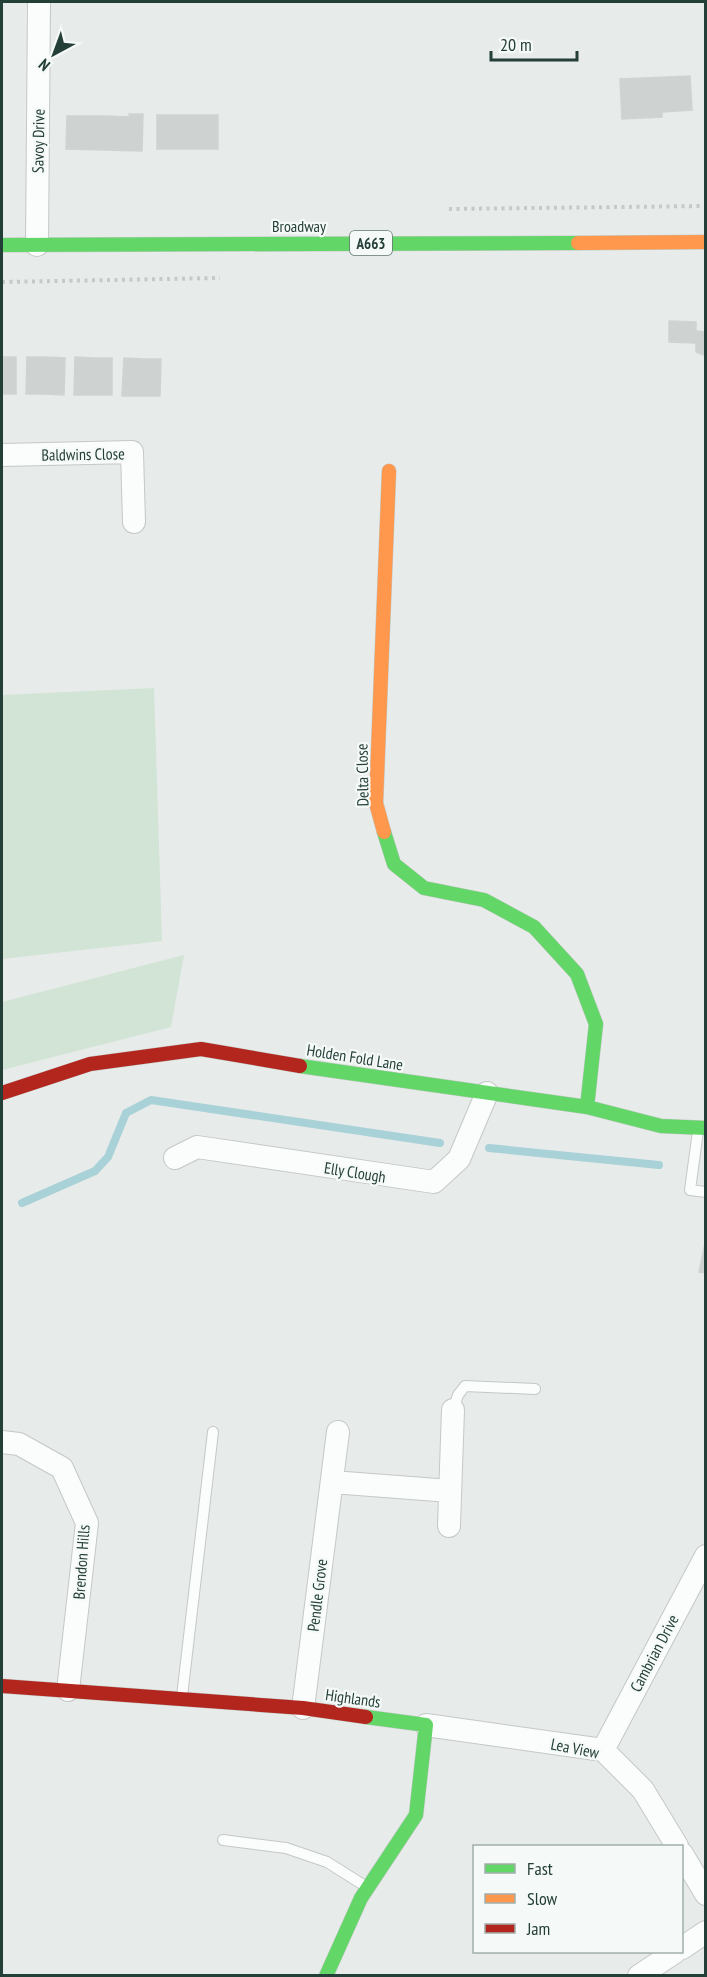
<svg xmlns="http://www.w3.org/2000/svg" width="707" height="1977" font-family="'PT Sans Narrow',sans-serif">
  <rect width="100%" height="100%" fill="#e7ebe9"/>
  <!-- green -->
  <path fill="#d1e4d6" d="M154 688 162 941 2 959V695Z
    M184 955 171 1027 2 1070V1002Z"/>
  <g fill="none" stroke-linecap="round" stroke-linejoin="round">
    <!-- stream -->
    <path stroke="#a9d1d8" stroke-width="8" d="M489 1148 659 1165
      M22 1203 95 1171 108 1157 126 1113 151 1100 440 1143"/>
  </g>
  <!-- building -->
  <path fill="#ced2d1" stroke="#cfd4d2" stroke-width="1.5" d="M690 76 692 110 662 112V117L622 119 620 79Z
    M129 114H143L142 151 104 150 105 116 130 117Z
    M157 115H218V149H157Z
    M67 116H105L104 150 66 149Z
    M669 321 696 322V331L706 332V356L696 352V343L669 342Z
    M2 357H16V394H2Z
    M27 357H46L45 394H26Z
    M46 357 65 358 64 395 45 394Z
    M75 357 93 358V395H74Z
    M93 358H112V395H93Z
    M124 358 142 359 141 396H122Z
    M142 359H161L160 396H141Z
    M706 1239V1273L699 1272Z"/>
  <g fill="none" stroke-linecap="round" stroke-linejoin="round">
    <!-- lane casing -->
    <g stroke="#c4c8c6" stroke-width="12">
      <path id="lane" d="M698 1131 690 1190 706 1192
        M453 1410 458 1395 465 1386 535 1389
        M182 1696 213 1432
        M223 1840 286 1848 327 1862 365 1886"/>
    </g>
    <!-- street casing -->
    <g stroke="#c4c8c6" stroke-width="24">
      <path id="street" d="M37 245 39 2
        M2 455 132 452 134 522
        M175 1158 197 1147 434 1182 459 1159 487 1093
        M2 1442 19 1444 62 1468 87 1523 68 1690
        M332 1482 450 1491
        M449 1526 453 1410
        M303 1708 338 1432
        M426 1725 603 1750 643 1790 677 1846
        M603 1750 706 1556
        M682 1854 706 1894
        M682 1948 706 1932
        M639 1976 675 1952"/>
    </g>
    <!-- fast casing -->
    <g stroke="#c2c9c6" stroke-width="15">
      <path id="fast" d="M2 245 578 243
        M384 832 394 864 424 888 484 900 534 927 577 974 596 1024 587 1107
        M300 1066 587 1107 661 1126 706 1128
        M326 1976 361 1898 416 1815 426 1725 366 1717"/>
    </g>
    <!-- slow casing -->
    <g stroke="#c2c9c6" stroke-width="15">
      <path id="slow" d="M578 243 706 242
        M384 832 376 803 389 471"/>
    </g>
    <!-- jam casing -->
    <g stroke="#c2c9c6" stroke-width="15">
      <path id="jam" d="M2 1093 90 1064 201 1049 300 1066
        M2 1686 303 1708 366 1717"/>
    </g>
    <!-- path -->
    <path stroke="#c2cbc8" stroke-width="4" stroke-dasharray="3 4.5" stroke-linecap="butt" d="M449 209 706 206
      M2 282 220 278"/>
    <!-- lane -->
    <use href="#lane" stroke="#fbfcfc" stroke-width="10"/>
    <!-- street -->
    <use href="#street" stroke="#fbfcfc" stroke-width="22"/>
    <!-- fast -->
    <use href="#fast" stroke="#63d668" stroke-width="14"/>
    <!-- slow -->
    <use href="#slow" stroke="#ff974d" stroke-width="14"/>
    <!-- jam -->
    <use href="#jam" stroke="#b3261e" stroke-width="14"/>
  </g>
  <g text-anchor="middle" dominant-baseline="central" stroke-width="4.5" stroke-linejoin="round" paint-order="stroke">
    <!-- shield labels -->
    <rect fill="#f5faf8" stroke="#637772" stroke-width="1.5" x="350" y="231" width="42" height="24" rx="4.5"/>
    <g font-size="15" font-weight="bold" fill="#243f38">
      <text x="371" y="243">A663</text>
    </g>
    <!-- street labels -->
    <g font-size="16" fill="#243f38" stroke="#f5faf8">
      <text transform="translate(38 141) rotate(-89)">Savoy Drive</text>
      <text x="299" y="226">Broadway</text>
      <text transform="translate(83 454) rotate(-1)">Baldwins Close</text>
      <text transform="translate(362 775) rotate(-91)">Delta Close</text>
      <text transform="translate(355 1057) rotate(9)">Holden Fold Lane</text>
      <text transform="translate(355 1172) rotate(9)">Elly Clough</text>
      <text transform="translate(81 1562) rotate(-86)">Brendon Hills</text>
      <text transform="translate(317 1595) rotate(-83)">Pendle Grove</text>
      <text transform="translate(654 1653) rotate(-62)">Cambrian Drive</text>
      <text transform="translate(353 1698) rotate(8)">Highlands</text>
      <text transform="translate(575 1748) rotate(11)">Lea View</text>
    </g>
  </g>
  <!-- border -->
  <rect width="707" height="1977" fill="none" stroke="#243f38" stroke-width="6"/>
  <!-- legend -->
  <rect x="473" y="1845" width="210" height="108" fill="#f5faf8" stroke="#a1afab" stroke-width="1.5"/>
  <rect x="485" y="1864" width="30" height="9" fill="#63d668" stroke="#a1afab" stroke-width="1.5"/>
  <text x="527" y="1875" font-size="18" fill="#243f38">Fast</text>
  <rect x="485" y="1894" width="30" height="9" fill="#ff974d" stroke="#a1afab" stroke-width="1.5"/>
  <text x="527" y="1905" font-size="18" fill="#243f38">Slow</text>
  <rect x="485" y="1924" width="30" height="9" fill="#b3261e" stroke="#a1afab" stroke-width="1.5"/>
  <text x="527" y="1935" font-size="18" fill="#243f38">Jam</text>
  <!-- north arrow -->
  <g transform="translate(54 54) rotate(221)" stroke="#f5faf8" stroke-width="4.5" paint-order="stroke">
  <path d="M0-4.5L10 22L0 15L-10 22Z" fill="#243f38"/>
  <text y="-9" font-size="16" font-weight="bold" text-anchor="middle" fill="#243f38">N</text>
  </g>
  <!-- scale -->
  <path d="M491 51v9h86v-9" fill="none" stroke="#243f38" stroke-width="3"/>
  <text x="500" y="51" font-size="18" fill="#243f38" stroke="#f5faf8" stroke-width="4.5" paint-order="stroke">20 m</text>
</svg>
